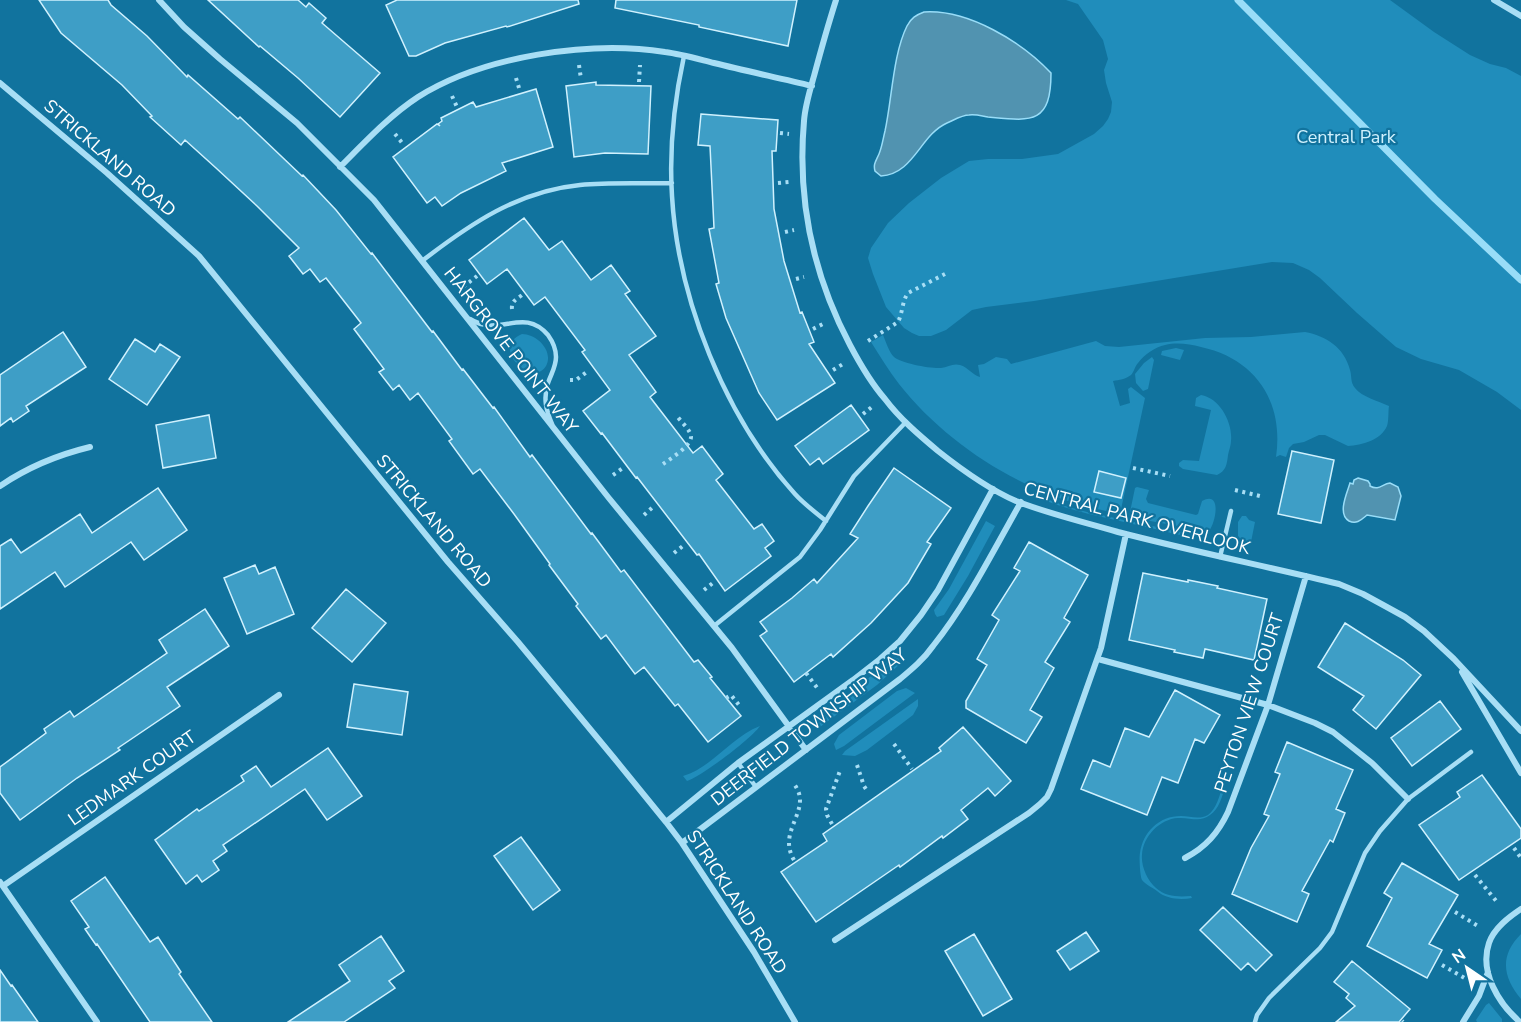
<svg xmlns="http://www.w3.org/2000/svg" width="1521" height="1022" font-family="'Nunito Sans',sans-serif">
  <rect width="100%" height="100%" fill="#11739e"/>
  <!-- green -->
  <path fill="#208dbb" d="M1066 0H1390L1434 32 1470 55 1490 64 1506 68 1521 76V410L1497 392 1459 370 1421 359 1396 347 1357 313 1320 278 1309 270 1293 263 1272 262 1034 301 986 307 972 310 946 330 931 336H919L912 333 904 328 886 307 873 274 868 258 871 248 888 223 909 203 941 178 969 161 988 159H1022L1058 154 1094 134 1103 126 1108 119 1111 112 1112 102 1106 83 1104 70 1108 59 1103 40 1078 4Z
    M1305 332C1326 336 1344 347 1350 370 1352 376 1350 382 1355 388 1362 397 1378 401 1389 406 1388 412 1389 420 1387 426 1381 440 1362 445 1348 446L1325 435H1319L1304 442 1293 444 1289 448 1286 457 1280 455 1276 457C1284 402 1256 359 1201 347 1189 344 1177 342 1165 345 1155 347 1144 355 1138 363 1135 366 1134 372 1131 375 1126 379 1119 380 1113 381L1120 406 1130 403 1128 389 1131 387 1145 398 1120 514C1101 510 1081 506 1062 499 1000 477 940 436 899 384 889 371 880 356 871 342L883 335C886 342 889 352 894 357 900 363 932 369 941 368 948 367 953 363 960 365 968 367 972 375 980 377L978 365 984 364 996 357 1007 359 1011 364 1096 341 1105 346 1119 347 1205 338 1251 337Z
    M522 334C537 334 554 351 546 366 533 388 489 348 522 334Z
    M1176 348 1184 350 1180 360 1161 355 1162 351Z
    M1152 357 1154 360 1148 389 1143 391 1136 383 1135 374 1144 363Z
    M1201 395C1220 398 1233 423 1231 441 1231 445 1229 450 1228 455 1227 464 1226 471 1217 475L1183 469 1179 466V463L1183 460 1199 461 1211 410 1195 406 1196 398Z
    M1137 487 1149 490 1146 499 1148 503 1196 515 1198 514 1202 501C1222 490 1216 522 1209 531H1204L1129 517 1135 488Z
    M1034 494 1065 506 1087 512 1190 534 1201 535C1187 539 1169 532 1155 529 1114 519 1073 513 1034 496Z
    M1242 516H1246L1249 520 1255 522 1251 542 1241 539 1238 536V522Z
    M986 521 995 526 968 576 944 615 937 617 935 614 934 610 949 589Z
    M894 657 899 659 900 664 877 685 820 727 817 728 813 727 811 724 813 719 865 681Z
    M906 688 915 693 844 746 836 750 834 744 839 735 897 691Z
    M918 699V706L913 715 867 750 855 756 842 755 845 751Z
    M760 726C751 739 702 776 687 781L683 776C713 767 731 737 760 726Z
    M1223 786 1225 787C1222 797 1219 809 1210 815 1200 823 1190 817 1178 818 1160 819 1143 836 1142 855 1141 866 1147 880 1156 888 1166 897 1179 897 1191 896L1192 898C1180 900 1166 899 1157 891 1153 888 1145 884 1142 880 1140 877 1139 857 1140 853 1143 832 1159 816 1181 816 1190 816 1199 820 1208 815 1217 808 1219 796 1223 786Z
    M1521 934V999C1503 977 1499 956 1521 934Z
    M1489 1003 1502 1019V1022H1477L1476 1020 1486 1005Z"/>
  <!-- water -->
  <path fill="#5193b0" stroke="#99ddf8" stroke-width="1.5" d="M924 12C968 9 1022 42 1051 73 1051 125 1031 121 988 117 982 116 975 114 969 115 962 115 954 120 947 123 920 135 914 174 881 176L875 171C873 164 876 161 879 154 882 147 883 139 885 131 892 99 893 54 907 26 911 18 916 15 924 12Z
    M1358 478 1368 481 1370 484V486C1379 491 1382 484 1390 483L1398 487 1401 496 1395 520 1367 515C1362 519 1357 525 1349 521 1337 514 1347 493 1350 483L1353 484 1354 480Z"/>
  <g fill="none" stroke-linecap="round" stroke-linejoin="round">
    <!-- stream -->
    <path stroke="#99ddf8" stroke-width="7" d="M1238 0 1435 199 1521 280"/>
  </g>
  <!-- building -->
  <path fill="#3e9ec6" stroke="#d0f1fe" stroke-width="1.5" d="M39 0H108L111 5 147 36 187 77 188 75 238 119 240 117 302 176 303 175 336 210 371 254 372 253 432 332 433 331 462 370 463 369 493 408 494 407 530 457 532 455 591 534 592 533 621 572 624 570 694 662 698 660 712 677 710 678 741 716 708 742 678 704 675 706 644 667 635 674 606 635 601 639 576 606 578 604 549 565 550 564 514 514 480 469 473 474 449 441 452 439 418 393 410 400 399 385 393 390 379 372 384 369 354 329 361 323 326 278 320 282 310 269 303 274 289 256 299 248 257 206 216 168 185 140 181 145 150 117 152 116 122 85 61 33Z
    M208 0H298L306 7 309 3 326 18 322 23 380 73 340 117 298 78 260 46 259 47Z
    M397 0H578L579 4 507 27 506 26 445 43 416 56H409L386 5Z
    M616 0H797L788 46 699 27V25L615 8Z
    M596 82V85L651 86 648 154 605 153 574 157 566 86Z
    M536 89 553 147 502 163 506 171 461 193 442 206 435 197 427 203 393 157 437 124 440 126 438 124 442 121 441 118 473 102 476 107Z
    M701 114 778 120 776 151H772L774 209 784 261 800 313 802 312 814 342 809 344 835 383 777 420 759 393 726 318 716 284 719 283 709 229 714 228 710 146 698 145Z
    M524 218 549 250 562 241 591 280 611 265 630 291 625 294 656 336 629 355 656 392 650 397 693 453 702 446 723 474 716 480 754 529 762 524 774 541 765 548 771 556 725 591 699 554 697 555 637 477 636 478 602 433 601 434 583 411 610 390 582 352 585 350 545 297 534 305 507 269 487 284 469 260Z
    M63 332 86 367 26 406 29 411 13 422 11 418 0 426V375Z
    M135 339 155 352 160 344 180 357 147 405 109 379Z
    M851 405 869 430 823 464 819 458 810 465 795 446Z
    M209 415 216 458 163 468 156 425Z
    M1292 451 1334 460 1321 523 1278 514Z
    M894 468 951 508 927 542 931 544 908 583 871 623 833 657 831 654 794 682 760 636 767 631 760 622 792 598 814 579 817 583 858 538 850 534 868 506Z
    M1099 471 1126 478 1121 498 1094 492Z
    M158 488 187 530 144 560 131 542 65 587 55 572 0 609V546L11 539 21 553 80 514 92 533Z
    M1029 542 1088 575 1064 618 1070 622 1045 662 1054 668 1030 710 1042 717 1026 743 966 708V701L987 665 977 659 999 620 992 615 1020 571 1014 568Z
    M255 565 259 574 275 567 294 614 247 634 224 578Z
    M1143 573 1188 582V580L1218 586 1217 588 1267 599 1254 660 1205 649 1203 658 1174 652 1175 650 1129 640Z
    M346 589 386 623 352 662 312 628Z
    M205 609 229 646 167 687 180 706 118 748 120 750 77 778 20 820 0 793V767L46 733 44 729 70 711 74 717 167 653 159 640Z
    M1345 623 1403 660 1421 675 1376 729 1353 710 1364 696 1318 667Z
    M354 684 408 692 402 735 347 727Z
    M1175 690 1220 715 1204 743 1195 739 1178 783 1162 777 1147 815 1081 789 1093 760 1110 767 1125 728 1149 737Z
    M1440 701 1461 729 1412 766 1391 738Z
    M963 727 1011 781 995 796 988 788 961 810 968 819 943 838 942 836 900 867 899 865 816 922 781 872 827 841 823 834 941 751 939 748Z
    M1287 742 1353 770 1336 809 1345 813 1333 842 1330 840 1302 891 1309 894 1297 922 1232 894 1251 848 1269 816 1264 814 1280 774 1275 772Z
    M328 748 362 796 327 820 305 789 223 845 227 851 213 861 219 870 202 882 197 875 186 884 155 840 197 809 199 811 244 781 241 776 256 766 271 787Z
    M1482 775 1521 829V838L1459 880 1419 825 1460 797 1457 792Z
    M521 837 560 890 533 910 494 856Z
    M1402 863 1458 895 1429 944 1442 950 1427 978 1367 946 1392 898 1384 893Z
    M105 877 150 942 158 937 181 972 179 974 212 1022H150L97 944 96 945 85 929 89 927 71 901Z
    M1223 907 1272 955 1256 971 1248 963 1241 970 1200 930Z
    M1086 932 1099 951 1070 970 1057 951Z
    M974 934 1012 999 983 1016 945 951Z
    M381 936 404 971 389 981 395 988 344 1022H288L350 981 339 965Z
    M1352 961 1410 1009 1399 1022H1336L1355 1006 1346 998 1349 994 1334 982Z
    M0 970 11 986 12 985 38 1022H0Z"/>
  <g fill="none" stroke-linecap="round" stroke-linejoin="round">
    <!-- path -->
    <path stroke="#a8def5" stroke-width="4" stroke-dasharray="3 4.5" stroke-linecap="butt" d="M579 65 581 79
      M516 78 519 88
      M639 82 640 65
      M452 96 457 107
      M780 133 789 134
      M395 134 403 144
      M778 183 789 182
      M785 232 794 230
      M796 279 804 277
      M463 287 477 276
      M512 309C511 301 517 299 522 295
      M813 329 823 324
      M868 341 898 322C903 312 902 301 908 293L945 274
      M833 370 843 364
      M570 380H576L588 371
      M863 414 873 406
      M663 464C670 459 691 446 691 437 691 430 681 422 677 416
      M1133 468 1170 476
      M613 475 623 468
      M1235 490 1264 497
      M644 515 653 507
      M674 553 684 545
      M704 590 714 582
      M806 673 818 689
      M726 698 731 695 739 705
      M894 744 912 769
      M857 765 864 786 868 792
      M832 824 827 815 826 809 841 768
      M1514 848 1521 858
      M794 860C776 830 814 810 794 784
      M1475 875 1497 902
      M1455 912 1478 926
      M1442 965 1468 980
      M1402 1021 1403 1022"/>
    <!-- service -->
    <path stroke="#a8def5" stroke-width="4.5" d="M684 56C674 102 669 149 672 196 678 299 725 417 795 494 804 504 815 512 826 521
      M422 261C470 224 518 191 580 185 611 182 642 184 672 183
      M470 319C500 338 523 306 548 335 553 342 556 348 556 357 556 367 551 374 548 383 543 398 546 410 552 424
      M1220 557 1231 511
      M714 626 800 557 820 530 854 476 906 422
      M738 763 756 787
      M1255 1022 1257 1015 1269 998 1320 948 1332 932 1365 853 1380 831 1408 799 1471 752"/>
    <!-- minor -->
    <path stroke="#a8def5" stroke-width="6" d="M159 0 184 27 220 59 297 123 374 200 608 497 732 648 806 750
      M836 0C828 25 821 50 814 76 810 90 805 106 804 121 797 200 813 275 850 345 860 364 871 383 885 399 900 419 919 435 938 451 962 470 988 489 1016 501 1049 514 1084 522 1118 532 1191 551 1265 566 1339 584L1363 594 1385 606 1405 617 1424 631 1454 659 1521 731
      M1494 0 1521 16
      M0 83 107 173 199 256 448 562 518 642 614 758 666 822 682 843 754 952 795 1022
      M340 167C365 142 389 116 418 97 483 56 590 40 665 52 681 54 698 59 714 63 746 71 779 78 812 86
      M0 486C28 467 57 455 90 447
      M1098 659 1268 705 1315 723 1333 732 1372 763 1408 799
      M1462 672 1521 773
      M666 822 738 763 853 680 880 659 900 641 921 615 938 590 993 489
      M682 843 900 679C912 669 924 659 933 646 968 602 993 551 1021 502
      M1185 858C1206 847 1218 833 1228 812L1268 705 1306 576
      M0 882 97 1022
      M3 886 279 695
      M835 940 1029 813 1040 804 1047 797 1051 789 1101 648 1126 534
      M1463 1022 1479 996 1488 972
      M1520 1022C1499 1004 1479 972 1489 943 1494 928 1509 917 1521 909"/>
  </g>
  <g text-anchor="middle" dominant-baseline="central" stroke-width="4.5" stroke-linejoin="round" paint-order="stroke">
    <!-- park labels -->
    <g font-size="18" fill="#d2f2fe" stroke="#11739e">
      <text x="1346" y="137">Central Park</text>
    </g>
    <!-- street labels -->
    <g font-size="18" fill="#fff" stroke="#11739e">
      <text transform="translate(110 158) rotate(41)">STRICKLAND ROAD</text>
      <text transform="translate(511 350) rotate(52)">HARGROVE POINT WAY</text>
      <text transform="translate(1137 518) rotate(15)">CENTRAL PARK OVERLOOK</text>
      <text transform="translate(434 521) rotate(50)">STRICKLAND ROAD</text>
      <text transform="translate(1249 703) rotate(-72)">PEYTON VIEW COURT</text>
      <text transform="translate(809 727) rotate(-38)">DEERFIELD TOWNSHIP WAY</text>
      <text transform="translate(132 778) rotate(-35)">LEDMARK COURT</text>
      <text transform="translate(737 902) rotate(57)">STRICKLAND ROAD</text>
    </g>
  </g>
  <!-- north arrow -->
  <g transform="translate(1467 968) rotate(325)" stroke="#11739e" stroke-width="4.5" paint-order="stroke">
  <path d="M0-4.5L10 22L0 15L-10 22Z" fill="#ffffff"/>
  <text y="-9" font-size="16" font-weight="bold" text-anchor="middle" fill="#ffffff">N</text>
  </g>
</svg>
